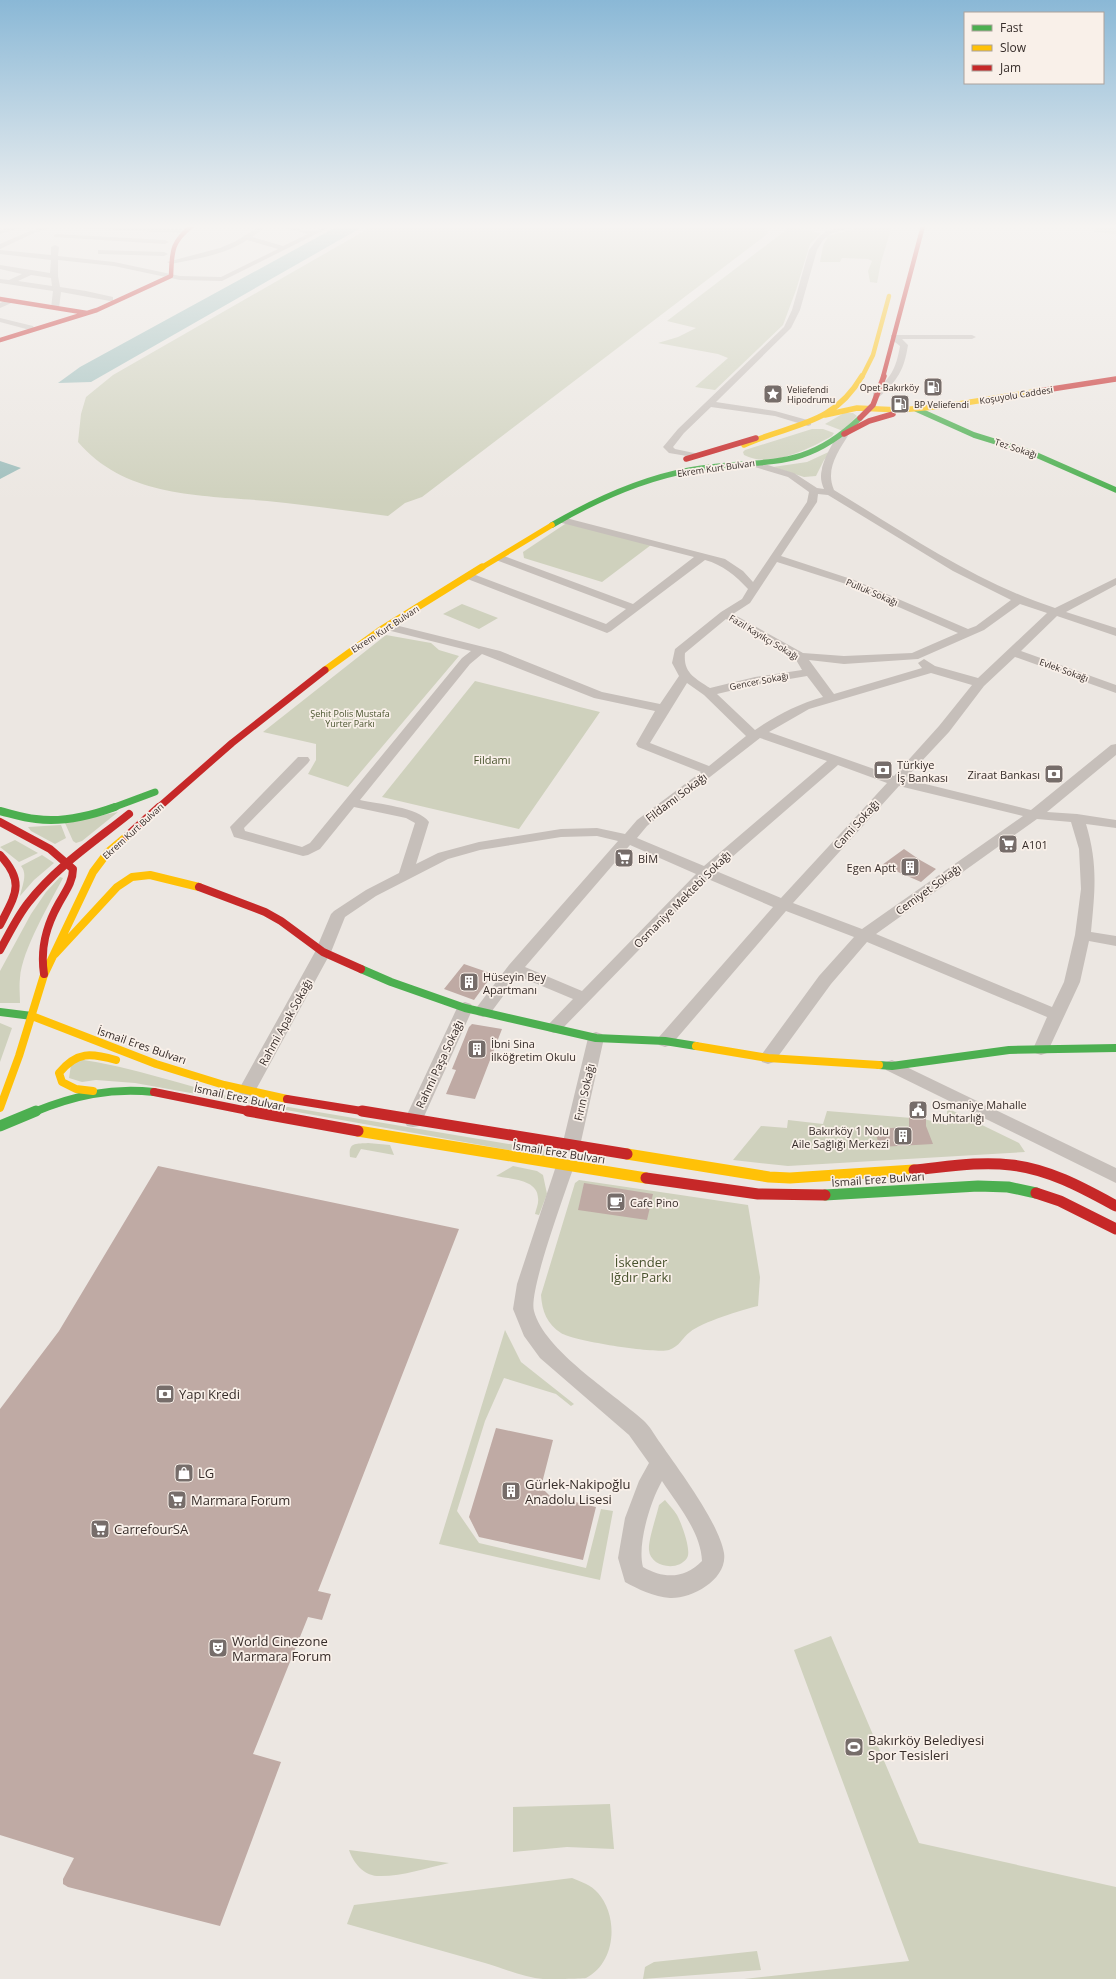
<svg xmlns="http://www.w3.org/2000/svg" width="1116" height="1979" font-family="'Open Sans',sans-serif">
  <rect width="100%" height="100%" fill="#ece7e2"/>
  <!-- green -->
  <path fill="#cfd1bd" d="M373 226H765L768 232 766 235 422 497 405 503 388 516C348 511 308 505 267 501 201 495 126 498 78 442L81 414 86 397 113 375Z
    M864 226H892L881 262 877 283 870 282 868 271 872 261 868 259 842 258 840 262H820L823 246 828 236Z
    M1095 226H1116V234L1094 232Z
    M790 227 821 233 810 244 796 290 783 325 715 390 695 387 728 358 718 354 658 343 678 337 696 328 667 321Z
    M844 413H853L857 416 843 431 825 424Z
    M812 429H823L834 433 832 436C809 449 770 469 744 455L743 452 745 450Z
    M833 450 824 460 816 476 804 477 773 467 807 462Z
    M568 522 651 545 602 582 524 558 523 552Z
    M462 604 498 618 479 629 443 614Z
    M386 635 431 643 439 650 459 656 348 787 308 774 316 760V744L263 732Z
    M475 681 600 712 519 829 382 797Z
    M118 812 82 841 76 843 73 841 65 823Z
    M61 825 66 838 55 844 31 831 28 827Z
    M15 840 38 853 19 862 0 847Z
    M42 855 54 863 34 880 20 896C22 886 28 874 21 866Z
    M60 877 63 878C50 903 22 950 20 978 19 986 20 995 20 1003H0V971L31 914 46 892Z
    M0 1023 12 1028 0 1062Z
    M78 1059C133 1067 186 1086 240 1099L545 1150 550 1152 551 1155 548 1157 135 1083 96 1080 82 1082 69 1078 71 1065Z
    M947 1108 1019 1143 1025 1152 788 1166 733 1160 761 1126 787 1128 788 1120 823 1124 827 1111 924 1119 947 1125Z
    M368 1143 390 1145 394 1155 361 1149 356 1158 350 1157C348 1142 356 1144 368 1143Z
    M513 1166 537 1171 543 1175 547 1194 539 1215 535 1214C536 1209 539 1203 538 1198 538 1179 509 1179 496 1176Z
    M579 1180 748 1205 760 1277 758 1306C742 1310 702 1322 690 1332 682 1338 680 1346 669 1350 657 1354 573 1341 561 1333 547 1324 542 1311 541 1295L575 1183Z
    M505 1330 521 1362 574 1404 571 1406 556 1394 504 1378 485 1421 457 1511 479 1543 586 1568 601 1509 613 1511 600 1580 439 1544Z
    M665 1500C669 1505 674 1510 677 1515 681 1522 692 1551 687 1558 678 1572 650 1567 649 1550 648 1540 657 1515 659 1505Z
    M831 1636 919 1843 1116 1887V1979H744L909 1961 794 1650Z
    M610 1804 614 1849 567 1847 513 1852V1807Z
    M349 1850 449 1863C426 1868 401 1877 377 1876 363 1875 353 1862 349 1850Z
    M572 1878C582 1882 591 1885 598 1893 619 1917 616 1963 586 1978 579 1979 552 1979 543 1979 526 1978 502 1968 485 1963 439 1950 393 1937 347 1924L354 1905Z
    M757 1951 761 1970 643 1979 645 1967 654 1962Z"/>
  <!-- water -->
  <path fill="#9ebebc" d="M338 226H364L91 382 58 383 80 367Z
    M0 461 21 468 0 479Z"/>
  <!-- building -->
  <path fill="#bfaaa4" d="M904 849 920 860 936 869 921 882 882 865Z
    M464 964 493 974 474 1000 444 989Z
    M472 1024 502 1029 475 1099 446 1094 456 1070 452 1069 469 1027Z
    M909 1103 926 1106V1126L933 1144 880 1147 874 1129 909 1127Z
    M158 1166 459 1229 318 1591 331 1594 322 1620 308 1617 253 1754 281 1762 220 1926 68 1887 63 1884V1879L74 1858 0 1835V1409L59 1331Z
    M584 1183 653 1194 647 1220 578 1210Z
    M496 1428 553 1440 541 1487 550 1496 596 1507 583 1560 479 1537 469 1517Z"/>
  <g fill="none" stroke-linecap="round" stroke-linejoin="round">
    <!-- street -->
    <path fill="#c6bfba" fill-rule="evenodd" d="M18 226H28L0 234V230Z
      M47 226H56L34 233 0 249V244L30 231Z
      M75 226 182 229 185 231 182 233 78 228Z
      M260 226H267L252 237 283 246 308 234 283 227 282 226C291 226 308 232 314 231 321 230 325 225 332 226L222 281 180 280 114 266 58 260V276L60 287 86 291 113 297V301H110L61 292 59 308 55 310 51 308 53 291 0 283V279L9 280 22 274 0 269V265L50 273 51 260 0 254V250L51 255V247L55 245 59 247 58 256 114 262 180 276 221 277 278 249 247 240C224 255 197 259 171 264L167 262 220 248 236 241ZM31 275 51 278 52 286 18 281Z
      M847 226H857L830 234 823 240 817 250 800 310 791 328 716 402 775 411 811 421V425L808 426 775 416 711 407 684 433 673 447 675 449 699 454 701 456 699 458 669 453 663 447 678 429 784 327 792 310 809 250 818 238 826 231Z
      M56 234 165 240 169 242 165 244 54 237V235Z
      M98 250 164 252 168 254 164 256 101 254H98Z
      M9 299 16 301 0 308V303Z
      M0 318 33 326 34 328 30 330 0 322Z
      M891 335H972L976 337 972 339H902L908 345C904 370 898 380 879 397H873V393C891 378 896 369 900 346L891 339Z
      M844 431 849 434C838 452 825 469 834 490 905 533 975 582 1055 608L1116 578V585L1066 612 1116 628V636L1057 616 1021 651 1116 685V693L1015 657 984 686 949 732 905 779 1031 810 1111 745 1116 744V755L1047 812 1077 814 1116 820V828L1086 824C1098 864 1095 890 1091 932L1116 936V946L1089 941 1080 982 1047 1053 1041 1055 1035 1053 1033 1049 1047 1017 867 942 831 984 774 1062 768 1064 762 1062 760 1058 762 1054 819 976 854 937 786 911 671 1045 665 1047 659 1045 657 1041 659 1037 773 907 708 879 560 1031 554 1033 548 1031 546 1027 573 999 518 976 489 1015 483 1017 477 1015 475 1011 477 1007 509 965 618 841 597 836 561 837 480 850 448 859 376 896 345 917 331 952 253 1095 247 1097 241 1095 238 1091 315 952 331 914 334 911 366 890 399 873 415 823 406 818 354 807 320 849 308 855 303 856 234 837 230 827 298 757H308L310 760 308 763 244 828 245 831 302 847 310 843 462 658 471 651 383 629 381 627 383 625 387 623 500 651 602 692 660 704 679 676 672 663 675 649 721 612 742 599 748 589C735 575 723 565 705 560L611 631 607 633 465 578 463 576 469 573 473 574 606 624 626 609 496 560 495 558 500 555 504 556 633 604 694 557 558 522 557 520 562 517 725 559 743 571 753 582 807 502 809 492 788 477 748 465 746 463 751 460 794 473 817 488 824 489C821 482 820 476 822 469 823 461 836 433 844 431ZM818 494 828 495 953 571 1011 600 976 626 968 629 854 580 781 556 817 502ZM777 562 846 584 958 633 912 653 844 656 803 653 733 614 750 603ZM1020 604 1047 613 978 678 935 666 924 659 918 663 922 668 834 694 809 660 844 664 918 659 984 630ZM726 619 795 658 802 670 755 677 710 688C695 678 683 673 685 653ZM482 654 594 698 655 711 636 744 638 747 701 772 637 820 625 834 597 828 561 829 479 842 438 853 416 864 429 822C419 807 377 804 360 800L470 664ZM931 673 972 685 939 726 894 776 769 732 809 709ZM807 676 823 697C798 704 777 715 755 730L717 694 755 685ZM687 683 704 695 746 736 709 766 650 743ZM760 738 827 761 704 866 637 838 647 826ZM838 765 887 783 781 898 716 871ZM899 786 1023 816 862 929 793 903ZM1037 819 1071 822 1079 849 1081 889 1075 935 1064 982 1052 1007 876 934ZM630 845 696 874 582 991 525 967Z
      M465 1002 471 1004 473 1008 422 1121 419 1126 413 1127 407 1126 404 1121 457 1008 459 1004Z
      M596 1032 602 1034 604 1038 580 1146 577 1151 571 1153 565 1151 562 1146 588 1038 590 1034Z
      M892 1060 1116 1168V1183L886 1070 884 1066 886 1062Z
      M565 1159 571 1161 574 1166C566 1190 528 1292 534 1311 544 1350 612 1392 643 1420 650 1426 655 1436 661 1444 679 1470 719 1523 724 1553 728 1579 692 1599 670 1598 654 1597 638 1589 625 1582L618 1558 625 1518 639 1481 649 1463 629 1435 540 1358 524 1336 513 1309 517 1284 556 1166 559 1161ZM662 1481C677 1504 701 1532 702 1561 684 1579 664 1579 643 1567 637 1545 650 1502 662 1481Z"/>
    <!-- fast-far3 -->
    <path stroke="#4caf50" stroke-width="5.5" d="M916 409 974 435 1032 453 1116 490
      M552 525C595 500 641 479 690 470 761 457 801 475 860 418"/>
    <!-- fast-far2 -->
    <path stroke="#4caf50" stroke-width="7" d="M112 808 155 792"/>
    <!-- fast-far1 -->
    <path stroke="#4caf50" stroke-width="8" d="M0 811C12 814 24 818 36 819 63 823 90 816 115 807
      M361 969 391 982 465 1008 596 1038 665 1041 696 1046
      M0 1012 32 1016
      M879 1065 892 1066 1009 1050 1116 1048
      M34 1112C73 1096 111 1087 154 1092"/>
    <!-- fast -->
    <path stroke="#4caf50" stroke-width="11" d="M0 1126 36 1111
      M825 1195 978 1186 1008 1187 1036 1193"/>
    <!-- slow-far4 -->
    <path stroke="#ffc107" stroke-width="4.5" d="M862 377 873 355 889 296"/>
    <!-- slow-far3 -->
    <path stroke="#ffc107" stroke-width="5.5" d="M825 415 857 408 900 410 946 406 1039 391
      M744 445C792 423 832 427 862 376
      M481 568 552 525"/>
    <!-- slow-far2 -->
    <path stroke="#ffc107" stroke-width="7" d="M325 670 379 631 482 567"/>
    <!-- slow-far1 -->
    <path stroke="#ffc107" stroke-width="8" d="M55 954 117 887 132 877 150 875 199 887
      M32 1016 156 1064 224 1085 287 1099
      M696 1046 768 1058 879 1065
      M93 1091 76 1089 62 1082 59 1073C77 1051 91 1053 116 1060
      M0 1108 19 1056 44 975 93 872 108 852 127 836"/>
    <!-- slow -->
    <path stroke="#ffc107" stroke-width="11" d="M358 1131 646 1178
      M627 1154 769 1177 790 1178 914 1170"/>
    <!-- jam-far4 -->
    <path stroke="#c62828" stroke-width="4.5" d="M0 299 87 313
      M0 340 97 310 171 276C172 252 171 242 192 226
      M883 377 923 226"/>
    <!-- jam-far3 -->
    <path stroke="#c62828" stroke-width="5.5" d="M1039 391 1116 379
      M860 418 873 405 884 376
      M844 434 869 421 893 414
      M686 459 756 438"/>
    <!-- jam-far2 -->
    <path stroke="#c62828" stroke-width="7" d="M158 808 232 743 325 670"/>
    <!-- jam-far1 -->
    <path stroke="#c62828" stroke-width="8" d="M0 822 50 849 73 869C73 882 65 892 59 903 46 926 40 948 44 974
      M127 836 159 807
      M0 855C26 883 15 895 0 925
      M199 887 265 912 281 921 323 952 361 969
      M0 950C9 934 17 917 28 903 56 867 94 842 129 814
      M154 1092 253 1112
      M287 1099 368 1112"/>
    <!-- jam -->
    <path stroke="#c62828" stroke-width="11" d="M248 1111 358 1131
      M362 1111 627 1154
      M914 1170C946 1167 979 1161 1011 1165 1049 1169 1083 1188 1116 1206
      M646 1178 758 1194 825 1195
      M1036 1193 1060 1201 1116 1229"/>
  </g>
  <!-- sky -->
  <linearGradient id="sky" x2="0" y2="1"><stop stop-color="#8ab8d6"/><stop offset="0.45" stop-color="#f6f4f2"/><stop offset="1" stop-color="#f6f4f2" stop-opacity="0"/></linearGradient>
  <rect width="1116" height="503" fill="url(#sky)"/>
  <!-- icons -->
  <defs>
    <g id="fuel-square" transform="scale(1)"><rect x="-9" y="-9" width="18" height="18" rx="4" fill="#766d6a" stroke="#f9f0e9"/><path d="M-5.5-6h7V0h2V4h1.3V-2.5L3-4.5l.8-.8L6-3V5H2.5V1h-1V6h-7ZM-4.2-4.7v3.2H.2V-4.7Z" fill="#fff"/></g>
    <g id="sight-square" transform="scale(1)"><rect x="-9" y="-9" width="18" height="18" rx="4" fill="#766d6a" stroke="#f9f0e9"/><path d="M0-6L1.8-2.2L6-1.7L2.9 1.2L3.7 5.4L0 3.3L-3.7 5.4L-2.9 1.2L-6-1.7L-1.8-2.2Z" fill="#fff"/></g>
    <g id="bank-square" transform="scale(1)"><rect x="-9" y="-9" width="18" height="18" rx="4" fill="#766d6a" stroke="#f9f0e9"/><path d="M-6-4H6V4H-6ZM0-2.3a2.3 2.3 0 1 0 0 4.6a2.3 2.3 0 1 0 0-4.6Z" fill="#fff"/></g>
    <g id="supermarket-square" transform="scale(1)"><rect x="-9" y="-9" width="18" height="18" rx="4" fill="#766d6a" stroke="#f9f0e9"/><path d="M-6-5.5h2.5l.6 2H6L4.5 2H-2.5L-4.4-4H-6ZM-1.5 3.2a1.3 1.3 0 1 0 .1 0ZM3 3.2a1.3 1.3 0 1 0 .1 0Z" fill="#fff"/></g>
    <g id="building-square" transform="scale(1)"><rect x="-9" y="-9" width="18" height="18" rx="4" fill="#766d6a" stroke="#f9f0e9"/><path d="M-4-6H4V6H1V3H-1V6H-4ZM-2.5-4.3h1.7v1.8h-1.7ZM.8-4.3h1.7v1.8H.8ZM-2.5-1h1.7V.8h-1.7ZM.8-1h1.7V.8H.8Z" fill="#fff"/></g>
    <g id="civic-square" transform="scale(1)"><rect x="-9" y="-9" width="18" height="18" rx="4" fill="#766d6a" stroke="#f9f0e9"/><path d="M-.6-6.5H3V-4.5H.6V-3L4-1V1h2V6H-6V1h2V-1L-.6-3ZM-1.2 2.5V6h2.4V2.5Z" fill="#fff"/></g>
    <g id="cafe-square" transform="scale(1)"><rect x="-9" y="-9" width="18" height="18" rx="4" fill="#766d6a" stroke="#f9f0e9"/><path d="M-5.5-4.5H6V0H3Q3 3.5 0 3.5H-2.5Q-5.5 3.5-5.5 0ZM3-3.2v2h1.7v-2ZM-6 4.5H4V6H-6Z" fill="#fff"/></g>
    <g id="shop-square" transform="scale(1)"><rect x="-9" y="-9" width="18" height="18" rx="4" fill="#766d6a" stroke="#f9f0e9"/><path d="M-5-2.5h2.3a2.7 3.5 0 0 1 5.4 0H5L5.5 6h-11ZM-1.5-2.5h3a1.5 2.3 0 0 0-3 0Z" fill="#fff"/></g>
    <g id="theatre-square" transform="scale(1)"><rect x="-9" y="-9" width="18" height="18" rx="4" fill="#766d6a" stroke="#f9f0e9"/><path d="M-5-5.5Q0-4 5-5.5V0Q5 5 0 6Q-5 5-5 0ZM-3.3-2.5H-1v1.5H-3.3ZM1-2.5H3.3v1.5H1ZM-2.8 1Q0 5.5 2.8 1Z" fill="#fff"/></g>
    <g id="stadium-square" transform="scale(1)"><rect x="-9" y="-9" width="18" height="18" rx="4" fill="#766d6a" stroke="#f9f0e9"/><path d="M0-5a6.5 5 0 1 0 0 10a6.5 5 0 1 0 0-10ZM-3.5-1.8h7v3.6h-7Z" fill="#fff"/></g>
  </defs>
  <g fill-rule="evenodd">
    <use href="#fuel-square" x="933" y="387"/>
    <use href="#sight-square" x="773" y="394"/>
    <use href="#fuel-square" x="900" y="404"/>
    <use href="#bank-square" x="883" y="770"/>
    <use href="#bank-square" x="1054" y="774"/>
    <use href="#supermarket-square" x="1008" y="844"/>
    <use href="#supermarket-square" x="624" y="858"/>
    <use href="#building-square" x="910" y="867"/>
    <use href="#building-square" x="469" y="982"/>
    <use href="#building-square" x="477" y="1049"/>
    <use href="#civic-square" x="918" y="1110"/>
    <use href="#building-square" x="903" y="1136"/>
    <use href="#cafe-square" x="616" y="1202"/>
    <use href="#bank-square" x="165" y="1394"/>
    <use href="#shop-square" x="184" y="1473"/>
    <use href="#building-square" x="511" y="1491"/>
    <use href="#supermarket-square" x="177" y="1500"/>
    <use href="#supermarket-square" x="100" y="1529"/>
    <use href="#theatre-square" x="218" y="1648"/>
    <use href="#stadium-square" x="854" y="1747"/>
  </g>
  <g text-anchor="middle" dominant-baseline="central" stroke-width="3.5" stroke-linejoin="round" paint-order="stroke">
    <!-- far-poi labels -->
    <g font-size="9" fill="#362c29" stroke="#f9f0e9" text-anchor="start">
      <text x="919" y="387" text-anchor="end">Opet Bakırköy</text>
      <text x="787" y="389">Veliefendi<tspan x="787" dy="10">Hipodrumu</tspan></text>
      <text x="914" y="404">BP Veliefendi</text>
    </g>
    <!-- far-street labels -->
    <g font-size="9" fill="#362c29" stroke="#f9f0e9">
      <text transform="translate(1016 395) rotate(-9)">Koşuyolu Caddesi</text>
      <text transform="translate(1016 448) rotate(18)">Tez Sokağı</text>
      <text transform="translate(716 468) rotate(-8)">Ekrem Kurt Bulvarı</text>
      <text transform="translate(872 592) rotate(23)">Pulluk Sokağı</text>
      <text transform="translate(385 629) rotate(-33)">Ekrem Kurt Bulvarı</text>
      <text transform="translate(764 637) rotate(31)">Fazıl Kayıkçı Sokağı</text>
      <text transform="translate(1064 670) rotate(20)">Evlek Sokağı</text>
      <text transform="translate(759 681) rotate(-11)">Gencer Sokağı</text>
      <text transform="translate(133 831) rotate(-42)">Ekrem Kurt Bulvarı</text>
    </g>
    <!-- far-park labels -->
    <g font-size="9" fill="#49532e" stroke="#f9f0e9">
      <text x="350" y="713">Şehit Polis Mustafa<tspan x="350" dy="10">Yurter Parkı</tspan></text>
    </g>
    <!-- park labels -->
    <g font-size="11" fill="#49532e" stroke="#f9f0e9">
      <text x="492" y="759">Fildamı</text>
    </g>
    <!-- poi labels -->
    <g font-size="11" fill="#362c29" stroke="#f9f0e9" text-anchor="start">
      <text x="897" y="764">Türkiye<tspan x="897" dy="13">İş Bankası</tspan></text>
      <text x="1040" y="774" text-anchor="end">Ziraat Bankası</text>
      <text x="1022" y="844">A101</text>
      <text x="638" y="858">BİM</text>
      <text x="896" y="867" text-anchor="end">Egen Aptt</text>
      <text x="483" y="976">Hüseyin Bey<tspan x="483" dy="13">Apartmanı</tspan></text>
      <text x="491" y="1043">İbni Sina<tspan x="491" dy="13">ilköğretim Okulu</tspan></text>
      <text x="932" y="1104">Osmaniye Mahalle<tspan x="932" dy="13">Muhtarlığı</tspan></text>
      <text x="889" y="1130" text-anchor="end">Bakırköy 1 Nolu<tspan x="889" dy="13">Aile Sağlığı Merkezi</tspan></text>
      <text x="630" y="1202">Cafe Pino</text>
    </g>
    <!-- street labels -->
    <g font-size="11" fill="#362c29" stroke="#f9f0e9">
      <text transform="translate(676 797) rotate(-37)">Fildamı Sokağı</text>
      <text transform="translate(856 824) rotate(-48)">Cami Sokağı</text>
      <text transform="translate(928 889) rotate(-36)">Cemiyet Sokağı</text>
      <text transform="translate(682 899) rotate(-45)">Osmaniye Mektebi Sokağı</text>
      <text transform="translate(285 1022) rotate(-61)">Rahmi Apak Sokağı</text>
      <text transform="translate(142 1045) rotate(19)">İsmail Eres Bulvarı</text>
      <text transform="translate(439 1064) rotate(-65)">Rahmi Paşa Sokağı</text>
      <text transform="translate(584 1092) rotate(-77)">Fırın Sokağı</text>
      <text transform="translate(240 1097) rotate(12)">İsmail Erez Bulvarı</text>
      <text transform="translate(559 1152) rotate(9)">İsmail Erez Bulvarı</text>
      <text transform="translate(878 1179) rotate(-4)">İsmail Erez Bulvarı</text>
    </g>
    <!-- near-park labels -->
    <g font-size="13" fill="#49532e" stroke="#f9f0e9">
      <text x="641" y="1262">İskender<tspan x="641" dy="15">Iğdır Parkı</tspan></text>
    </g>
    <!-- near-poi labels -->
    <g font-size="13" fill="#362c29" stroke="#f9f0e9" text-anchor="start">
      <text x="179" y="1394">Yapı Kredi</text>
      <text x="198" y="1473">LG</text>
      <text x="525" y="1484">Gürlek-Nakipoğlu<tspan x="525" dy="15">Anadolu Lisesi</tspan></text>
      <text x="191" y="1500">Marmara Forum</text>
      <text x="114" y="1529">CarrefourSA</text>
      <text x="232" y="1641">World Cinezone<tspan x="232" dy="15">Marmara Forum</tspan></text>
      <text x="868" y="1740">Bakırköy Belediyesi<tspan x="868" dy="15">Spor Tesisleri</tspan></text>
    </g>
  </g>
  <!-- legend -->
  <rect x="964" y="12" width="140" height="72" fill="#f9f0e9" stroke="#aba29c"/>
  <rect x="972" y="25" width="20" height="6" fill="#4caf50" stroke="#aba29c"/>
  <text x="1000" y="32" font-size="12" fill="#362c29">Fast</text>
  <rect x="972" y="45" width="20" height="6" fill="#ffc107" stroke="#aba29c"/>
  <text x="1000" y="52" font-size="12" fill="#362c29">Slow</text>
  <rect x="972" y="65" width="20" height="6" fill="#c62828" stroke="#aba29c"/>
  <text x="1000" y="72" font-size="12" fill="#362c29">Jam</text>
</svg>
